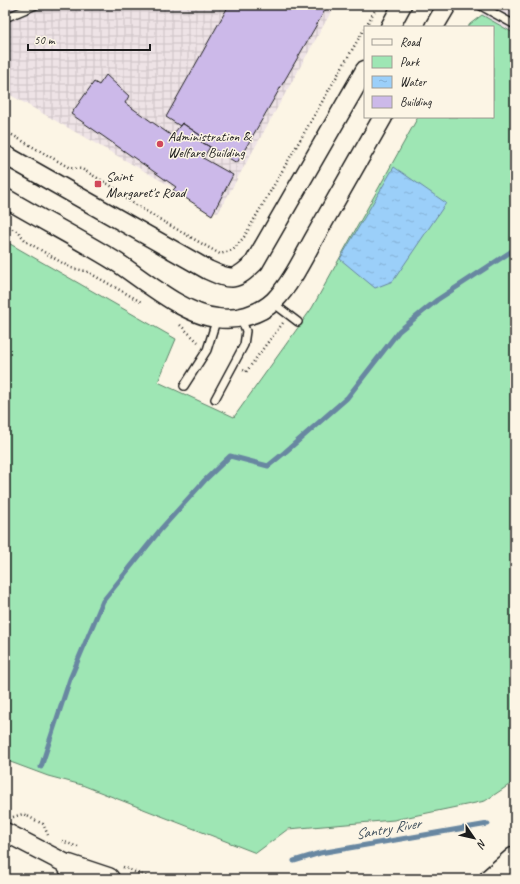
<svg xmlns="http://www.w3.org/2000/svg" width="520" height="884" font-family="Caveat,sans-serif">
  <defs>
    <pattern id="industrial-grid" width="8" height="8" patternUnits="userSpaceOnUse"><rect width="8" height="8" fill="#eee3e6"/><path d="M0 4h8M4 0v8" fill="none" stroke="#ccc2c5"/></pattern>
    <pattern id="water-ripples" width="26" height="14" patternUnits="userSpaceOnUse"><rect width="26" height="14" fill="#9bcff9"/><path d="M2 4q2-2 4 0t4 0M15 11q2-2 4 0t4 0" fill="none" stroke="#85b1d5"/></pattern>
  </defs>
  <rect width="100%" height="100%" fill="#fcf5e5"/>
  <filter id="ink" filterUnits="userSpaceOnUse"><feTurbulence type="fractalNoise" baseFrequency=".025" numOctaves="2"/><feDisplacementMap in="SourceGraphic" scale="8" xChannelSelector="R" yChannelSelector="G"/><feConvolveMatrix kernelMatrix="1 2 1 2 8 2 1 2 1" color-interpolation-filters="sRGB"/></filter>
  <g filter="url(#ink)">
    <!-- built -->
    <path fill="#eee3e6" d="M487 5H515V34L482 15Z"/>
    <!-- industrial -->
    <path fill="url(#industrial-grid)" d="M5 5H335L218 213 5 92Z"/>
    <!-- green -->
    <path fill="#9ee6b4" stroke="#5d8168" d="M482 15 515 34V781L485 801 394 820 288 829 256 853 82 785 48 776 5 760V241L176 339 158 382 234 417 312 308 418 117H493V27H468L470 24Z"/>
    <!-- water -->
    <path fill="url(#water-ripples)" stroke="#6887a1" d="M394 167 446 203 393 281 375 288 340 259Z"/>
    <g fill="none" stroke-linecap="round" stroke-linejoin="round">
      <!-- stream -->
      <path stroke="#6887a1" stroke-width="5" d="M41 767 70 679 103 601 161 529 205 480 230 456 268 466 284 453 347 398 399 331 437 300 515 249
        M294 861 320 853 488 824"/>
    </g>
    <!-- building -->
    <path fill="#ccb9e9" stroke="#1c1c1c" d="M229 5H328L237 163 200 141 203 137 182 123 180 126 166 117Z
      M106 75 129 96 125 103 172 136 182 123 203 137 200 141 210 147 203 158 233 175 212 215 173 190 176 187 71 114 94 82 99 85Z"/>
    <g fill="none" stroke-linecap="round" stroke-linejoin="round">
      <!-- lane casing -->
      <g stroke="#1c1c1c" stroke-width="10">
        <path id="lane" d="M479 5 515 25
          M5 18 36 5
          M273 303 298 322
          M184 386 207 350 217 318
          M215 399 244 345 246 331 241 318"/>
      </g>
      <!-- secondary casing -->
      <g stroke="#1c1c1c" stroke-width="21">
        <path id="secondary" d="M390 27 402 5
          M434 27 447 5
          M5 155 208 270C232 281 235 281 254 263L365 70
          M5 198C42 220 81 240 118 263 145 281 185 315 217 318 236 321 259 315 274 301 291 284 304 256 316 235 338 196 361 156 383 117
          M5 832 82 872"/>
      </g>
      <!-- highway casing -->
      <g stroke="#1c1c1c" stroke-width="25">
        <path id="highway" d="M69 866 108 879
          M491 879 515 858"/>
      </g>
      <!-- path -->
      <path stroke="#1c1c1c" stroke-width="2.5" stroke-dasharray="1 3" stroke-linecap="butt" d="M5 131 70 168 82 169 118 190 126 199 159 219 220 254 233 250 244 237 378 5
        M5 225 18 232 27 242 71 268 86 271 143 303
        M180 325 198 342
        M243 370 246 372 268 342 283 323
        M13 817 23 814 43 824 48 835
        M62 841 78 847
        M123 867 152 879"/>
      <!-- lane -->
      <use href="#lane" stroke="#fcf5e5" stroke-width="7"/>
      <!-- secondary -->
      <use href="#secondary" stroke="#fcf5e5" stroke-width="18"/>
      <!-- highway -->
      <use href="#highway" stroke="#fcf5e5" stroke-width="22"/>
    </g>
  </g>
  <!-- markers -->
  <g fill="#d1495b" stroke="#fcf5e5" stroke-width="1.5">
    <circle cx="160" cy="144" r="4"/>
    <rect x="94" y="180" width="8" height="8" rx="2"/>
  </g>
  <g text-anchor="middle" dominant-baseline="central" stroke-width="3" stroke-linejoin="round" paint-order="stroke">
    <!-- poi labels -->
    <g font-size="14" fill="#1c1c1c" stroke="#fcf5e5" text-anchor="start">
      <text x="168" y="136">Administration &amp;<tspan x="168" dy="16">Welfare Building</tspan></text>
      <text x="106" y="176">Saint<tspan x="106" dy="16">Margaret's Road</tspan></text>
    </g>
    <!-- water labels -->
    <g font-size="15" font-style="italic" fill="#42525e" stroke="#fcf5e5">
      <text transform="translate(388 829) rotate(-10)">Santry River</text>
    </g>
  </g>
  <!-- margin -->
  <rect width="520" height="884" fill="none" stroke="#fcf5e5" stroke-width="20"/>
  <rect x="10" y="10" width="500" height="864" fill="none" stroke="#1c1c1c" stroke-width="1.5" filter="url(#ink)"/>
  <!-- legend -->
  <rect x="364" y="26" width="130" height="92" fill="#fcf5e5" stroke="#a29e95"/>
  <rect x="372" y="39" width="20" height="6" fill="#fcf5e5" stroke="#a29e95"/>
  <text x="400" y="46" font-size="12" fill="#1c1c1c">Road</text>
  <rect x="372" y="56" width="20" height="12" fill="#9ee6b4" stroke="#a29e95"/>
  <text x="400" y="66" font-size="12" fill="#1c1c1c">Park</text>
  <rect x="372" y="76" width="20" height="12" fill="url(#water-ripples)" stroke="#a29e95"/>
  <text x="400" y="86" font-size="12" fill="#1c1c1c">Water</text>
  <rect x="372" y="96" width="20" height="12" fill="#ccb9e9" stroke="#a29e95"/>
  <text x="400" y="106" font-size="12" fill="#1c1c1c">Building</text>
  <!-- north arrow -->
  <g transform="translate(474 838) rotate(124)" stroke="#fcf5e5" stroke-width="3" paint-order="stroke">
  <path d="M0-3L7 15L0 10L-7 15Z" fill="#1c1c1c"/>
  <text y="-6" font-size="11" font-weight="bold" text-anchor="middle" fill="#1c1c1c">N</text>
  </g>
  <!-- scale -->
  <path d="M28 44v6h122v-6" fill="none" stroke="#1c1c1c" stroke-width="2"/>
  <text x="34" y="44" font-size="12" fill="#1c1c1c" stroke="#fcf5e5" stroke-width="3" paint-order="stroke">50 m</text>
</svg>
